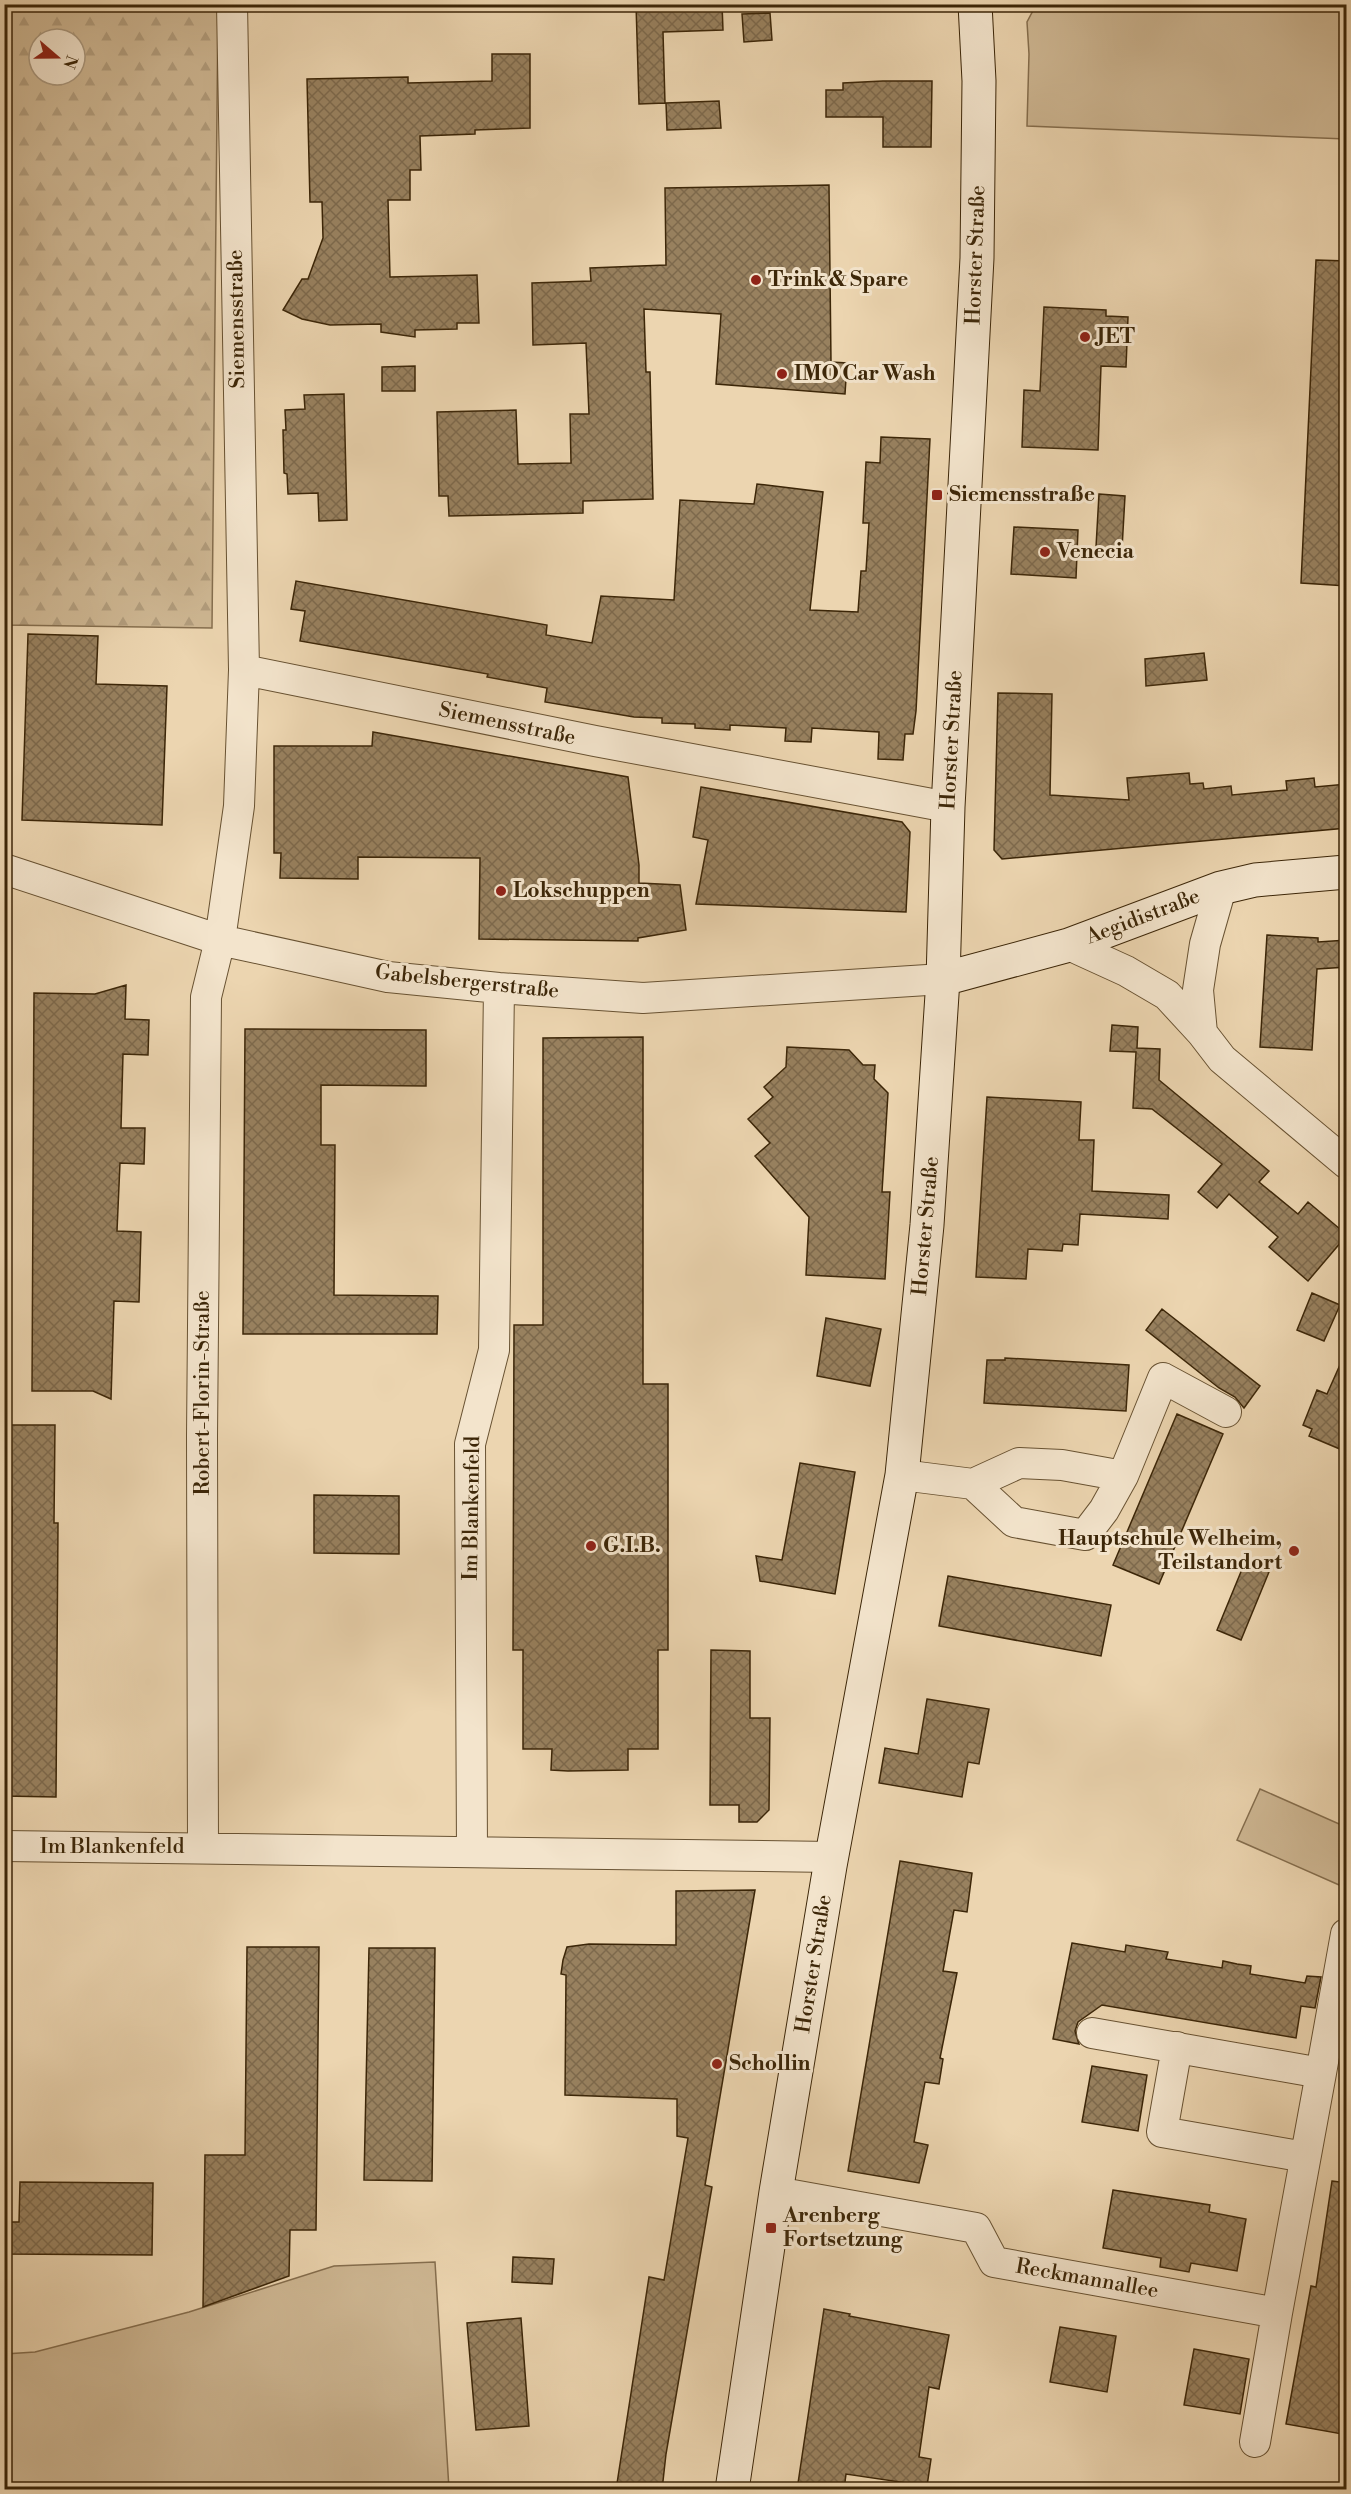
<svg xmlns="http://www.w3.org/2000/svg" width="1351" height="2494" font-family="'Libre Bodoni',serif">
  <defs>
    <pattern id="forest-firs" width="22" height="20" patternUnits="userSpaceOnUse" patternTransform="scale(1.5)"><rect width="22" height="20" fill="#ceb793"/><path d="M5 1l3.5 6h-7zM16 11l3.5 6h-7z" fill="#b29d7d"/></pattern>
    <pattern id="building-cross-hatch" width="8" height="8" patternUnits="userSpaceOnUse" patternTransform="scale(1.5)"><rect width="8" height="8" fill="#98815f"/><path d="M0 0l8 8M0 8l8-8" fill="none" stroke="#7d694c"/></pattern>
  </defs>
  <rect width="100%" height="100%" fill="#ecd5b0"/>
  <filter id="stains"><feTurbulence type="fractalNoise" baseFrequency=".00333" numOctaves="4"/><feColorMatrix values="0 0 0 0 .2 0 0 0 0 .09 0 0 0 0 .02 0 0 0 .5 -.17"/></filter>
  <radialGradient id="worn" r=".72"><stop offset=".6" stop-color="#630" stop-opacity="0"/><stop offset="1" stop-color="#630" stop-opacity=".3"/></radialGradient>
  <!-- green -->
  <path fill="#ceb793" stroke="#856e4e" stroke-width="1.5" d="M1036 5H1346V139L1027 126 1029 54 1027 22Z
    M8 97 5 219 4 99Z
    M1260 1789 1346 1827V1888L1237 1840Z
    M435 2262 449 2489H5V2354L35 2352 189 2312 334 2266Z"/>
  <!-- forest -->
  <path fill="url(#forest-firs)" stroke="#856e4e" stroke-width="1.5" fill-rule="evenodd" d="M10 5H218L212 628 5 625 4 219ZM39 39H75V75H39Z"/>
  <!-- building -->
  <path fill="url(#building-cross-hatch)" stroke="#3c2608" stroke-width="1.5" d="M636 4H722L723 30 663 32 665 103 639 104Z
    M770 13 772 40 744 42 742 14Z
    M492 54H530V128L475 130V134L420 136 421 170H410V200H388L390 277 477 275 479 323H457V329L415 330V337L381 332V324L330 325 302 319 283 310 302 279H308L323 238 322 202H310L307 79 408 77V83L492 81Z
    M883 81H932L931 147H883V117H826V90H843V83Z
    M719 101 721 128 667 130 666 103Z
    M829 185 831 362 847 363 845 394 716 384 721 314 644 309 646 372H650L653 499 583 501V513L449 516 448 496H439L437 412 516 410 518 464 571 463 570 414H589L586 343 533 345 532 283 591 281 590 268 666 265 665 188Z
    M1316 260 1347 261V586L1301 583Z
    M1044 307 1106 310V316L1128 317 1126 367 1101 366 1098 450 1022 447 1024 390 1040 391Z
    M415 366V391H382V367Z
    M344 394 347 520 319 521 318 493 288 494 287 474 284 473 283 430H286L285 410 305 409 304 395Z
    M881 437 930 439 916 711 913 734H905L903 760 878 759 879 732 812 728 811 742 785 741 786 728 730 725V730L695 728V724L662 723V718L634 717 545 702 547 688 487 677 488 674 300 641 305 611 291 609 296 581 547 625 546 635 592 643 601 596 674 600 680 500 754 504 757 484 823 492 810 610 858 612 861 571H866L869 523H863L866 462 880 463Z
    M1099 494 1125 496 1122 549 1096 547Z
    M1014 527 1078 530 1076 578 1011 574Z
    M28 634 98 636 96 684 167 686 162 825 22 820Z
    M1204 653 1207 680 1146 686 1145 659Z
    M998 693 1052 694 1050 795 1129 800 1127 778 1189 773 1190 784 1203 783 1204 789 1231 786 1232 795 1287 790 1286 781 1314 778 1315 787 1347 784V828L1002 859 994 850Z
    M373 732 628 777 639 865V883L680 885 686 930 638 938V941L479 939 480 858 358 857V879L280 878 281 853H274V746H372Z
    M701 787 902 822 910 832 906 912 696 904 708 840 693 837Z
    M1267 935 1318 938V942L1347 940V967L1317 969 1312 1050 1260 1047Z
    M126 985 125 1019 149 1020 148 1055 123 1054 121 1128H145L144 1164 120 1163 117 1231 141 1232 139 1302 114 1301 111 1399 93 1391H32L34 993 95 994Z
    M1112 1025 1138 1027 1137 1048 1160 1049 1159 1080 1269 1171 1259 1182 1298 1214 1308 1202 1347 1235 1308 1281 1269 1247 1278 1237 1229 1194 1217 1208 1198 1192 1222 1164 1152 1109 1133 1108 1136 1052 1110 1051Z
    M245 1029 426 1030V1086L321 1085V1145H335L334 1295 438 1296 437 1334H243Z
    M643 1037V1384H668V1650H658V1749H628V1770L568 1771 551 1770 552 1749H523V1650H513L514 1325H543V1038Z
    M787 1047 849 1050 863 1065H875L874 1079 888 1093 882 1192H890L885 1279 806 1275 809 1217 755 1156 770 1143 748 1119 773 1097 764 1087 786 1067Z
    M987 1097 1081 1102 1079 1140H1094L1092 1191 1169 1195 1168 1219 1080 1214 1078 1245 1063 1244 1062 1251 1028 1249 1026 1279 976 1277Z
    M1312 1293 1340 1305 1324 1341 1297 1330Z
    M1162 1309 1260 1386 1244 1408 1235 1397 1219 1388 1146 1330Z
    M826 1318 881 1329 870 1386 817 1376Z
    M1347 1349V1452L1309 1436 1312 1429 1303 1425 1317 1390 1327 1394Z
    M1005 1358 1129 1365 1126 1411 984 1403 987 1360H1005Z
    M1177 1414 1223 1434 1159 1584 1113 1565Z
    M4 1425H55L54 1523H58L56 1797 4 1796V1604H10L12 1507H4Z
    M800 1463 855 1472 835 1594 760 1581 756 1556 782 1560Z
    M314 1495 399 1496V1554L314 1553Z
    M1245 1562 1269 1572 1241 1640 1217 1630Z
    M948 1576 1111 1605 1101 1656 939 1626Z
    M711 1650 750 1651V1718H770L769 1810 757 1822H739V1805H710Z
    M927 1699 989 1709 979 1764 968 1762 962 1797 879 1783 885 1748 918 1754Z
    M900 1861 972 1873 967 1912 954 1910 943 1971 957 1973 940 2058 943 2059 939 2084 925 2082 914 2142 928 2145 919 2183 848 2171Z
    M755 1890 705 2185 712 2187 666 2454 662 2490H616L649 2277 664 2280 688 2138 677 2136V2099L565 2095 566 1975 561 1974 563 1960 567 1947 589 1944 676 1945V1891Z
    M1072 1943 1125 1952 1126 1945 1168 1952 1166 1959 1222 1968 1223 1961 1237 1964 1251 1966 1250 1974 1305 1983 1307 1976 1321 1977 1315 2008 1301 2006 1296 2038 1102 2005 1078 2022 1075 2031 1079 2044 1053 2039Z
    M247 1947H319L316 2230H290L289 2276 203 2307 205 2155H245Z
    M369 1948H435L432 2181 364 2180Z
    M1092 2066 1147 2075 1138 2131 1082 2122Z
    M1332 2181 1347 2183V2407L1342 2434 1286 2424 1311 2286 1316 2287Z
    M20 2182 153 2183 152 2255 6 2254V2222H19Z
    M1113 2190 1210 2205 1209 2212 1246 2219 1237 2271 1191 2263 1189 2272 1160 2267 1161 2258 1103 2248Z
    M513 2257 554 2259 552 2284 512 2282Z
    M824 2309 850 2314 849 2316 949 2335 939 2389 929 2387 919 2457 931 2459 927 2486 846 2474 844 2490H797Z
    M521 2318 529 2426 476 2430 467 2323Z
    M1060 2327 1116 2336 1107 2392 1050 2382Z
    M1194 2349 1249 2359 1240 2414 1184 2405Z"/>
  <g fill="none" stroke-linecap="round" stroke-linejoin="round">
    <!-- street casing -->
    <g stroke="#685232" stroke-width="32">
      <path id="street" d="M244 670 595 741 948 807
        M4 869 220 940 388 977 499 988 643 998 943 979
        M1069 945 1126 971 1167 995 1202 1033 1222 1059 1346 1163
        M1202 1033 1198 990 1205 944 1221 888
        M902 1475 973 1484 1014 1522 1085 1535 1104 1510 1123 1476 1062 1465 1019 1463 973 1484
        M1123 1476 1163 1378 1226 1412
        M4 1846 832 1857
        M203 1848 202 1436 206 997 220 940 239 806 244 670 232 4
        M472 1852 470 1444 494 1350 499 988
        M1177 2047 1162 2132 1305 2157
        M1321 2073 1346 1934
        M776 2192 976 2228 994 2262 1277 2313 1321 2073 1092 2033
        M1255 2442 1277 2313"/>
    </g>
    <!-- secondary casing -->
    <g stroke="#3c2608" stroke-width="35">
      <path id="secondary" d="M943 979 1069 945 1221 888 1255 880 1346 872
        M732 2490 776 2192 830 1866 902 1475 927 1225 943 979 948 807 977 258 979 81 975 4"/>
    </g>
    <!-- street -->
    <use href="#street" stroke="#f3e4cc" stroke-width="30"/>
    <!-- secondary -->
    <use href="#secondary" stroke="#f3e4cc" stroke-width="33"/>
  </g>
  <!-- markers -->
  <g fill="#8f2418" stroke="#f3e4cc" stroke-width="2">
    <circle cx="756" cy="280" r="6"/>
    <circle cx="1085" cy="337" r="6"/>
    <circle cx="782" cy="374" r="6"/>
    <rect x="931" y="489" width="12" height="12" rx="3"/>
    <circle cx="1045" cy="552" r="6"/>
    <circle cx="501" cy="891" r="6"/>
    <circle cx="591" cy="1546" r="6"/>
    <circle cx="1294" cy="1551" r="6"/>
    <circle cx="717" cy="2064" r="6"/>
    <rect x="765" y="2222" width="12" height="12" rx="3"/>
  </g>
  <g text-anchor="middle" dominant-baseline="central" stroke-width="6" stroke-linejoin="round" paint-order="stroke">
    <!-- street labels -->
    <g font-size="21" fill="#3c2608" stroke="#f3e4cc">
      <text transform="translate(976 255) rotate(-88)">Horster Straße</text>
      <text transform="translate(237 319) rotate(-91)">Siemensstraße</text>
      <text transform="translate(507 724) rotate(12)">Siemensstraße</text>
      <text transform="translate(952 740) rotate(-87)">Horster Straße</text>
      <text transform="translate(1143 917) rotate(-21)">Aegidistraße</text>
      <text transform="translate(467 982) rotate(6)">Gabelsbergerstraße</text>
      <text transform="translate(926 1226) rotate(-85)">Horster Straße</text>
      <text transform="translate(203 1393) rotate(-90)">Robert-Florin-Straße</text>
      <text transform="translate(472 1508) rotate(-89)">Im Blankenfeld</text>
      <text x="112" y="1847">Im Blankenfeld</text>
      <text transform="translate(814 1964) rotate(-81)">Horster Straße</text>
      <text transform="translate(1087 2279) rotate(10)">Reckmannallee</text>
    </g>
    <!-- poi labels -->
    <g font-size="21" font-weight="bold" fill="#3c2608" stroke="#f3e4cc" text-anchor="start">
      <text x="768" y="280">Trink &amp; Spare</text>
      <text x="1097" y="337">JET</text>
      <text x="794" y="374">IMO Car Wash</text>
      <text x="949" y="495">Siemensstraße</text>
      <text x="1057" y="552">Venecia</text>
      <text x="513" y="891">Lokschuppen</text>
      <text x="1282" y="1539" text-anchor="end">Hauptschule Welheim,<tspan x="1282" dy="24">Teilstandort</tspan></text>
      <text x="603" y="1546">G.I.B.</text>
      <text x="729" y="2064">Schollin</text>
      <text x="783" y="2216">Arenberg<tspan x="783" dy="24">Fortsetzung</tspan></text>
    </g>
  </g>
  <!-- margin -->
  <rect width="1351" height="2494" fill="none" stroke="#ecd5b0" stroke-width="24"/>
  <rect x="6" y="6" width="1339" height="2482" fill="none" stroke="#3c2608" stroke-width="3"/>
  <rect x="12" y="12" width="1327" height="2470" fill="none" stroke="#3c2608" stroke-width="1.5"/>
  <!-- north arrow -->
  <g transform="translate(57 57) rotate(110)"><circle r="28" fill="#f3e4cc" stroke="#aa987e" stroke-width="1.5"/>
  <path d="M0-4.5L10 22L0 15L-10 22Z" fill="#8f2418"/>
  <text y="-9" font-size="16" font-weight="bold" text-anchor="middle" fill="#3c2608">N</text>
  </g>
  <rect width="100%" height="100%" filter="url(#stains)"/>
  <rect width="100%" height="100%" fill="url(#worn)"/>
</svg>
